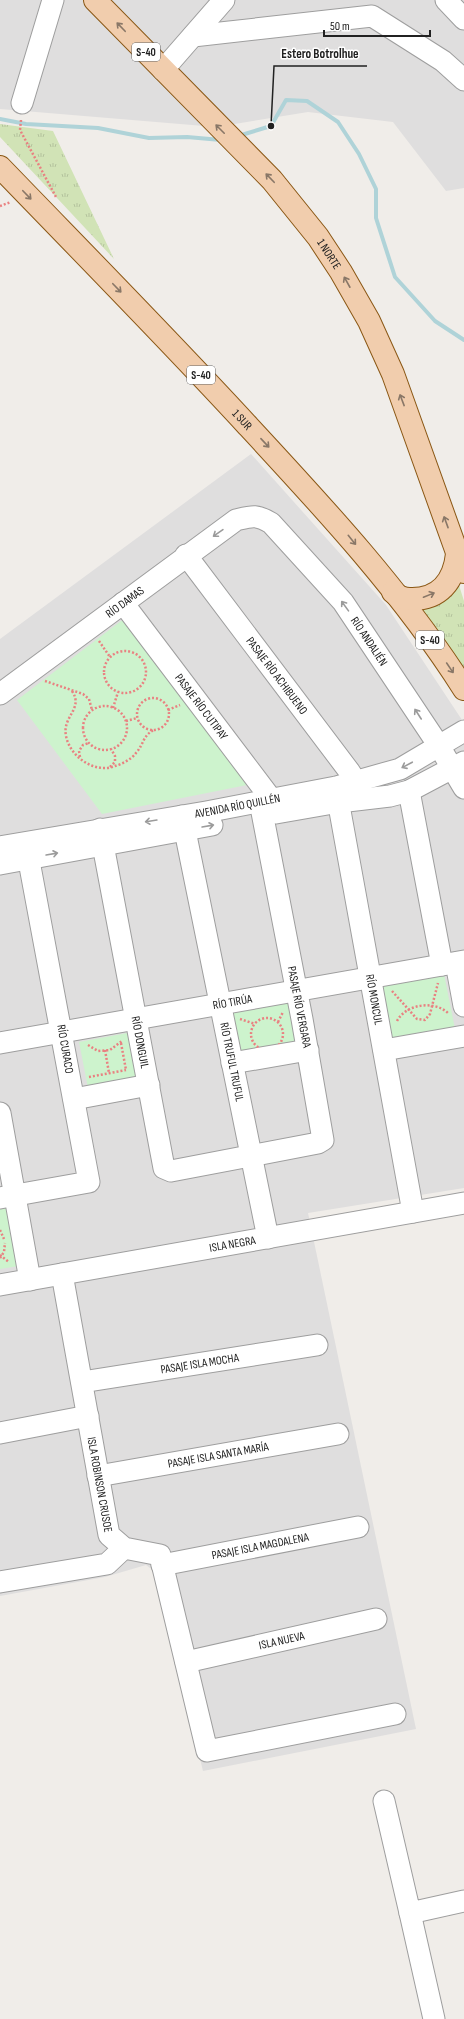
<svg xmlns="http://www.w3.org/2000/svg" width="464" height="2019" font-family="'Sofia Sans Condensed',sans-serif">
  <defs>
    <pattern id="grass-tufts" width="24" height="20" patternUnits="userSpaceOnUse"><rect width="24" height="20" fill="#d1e3b6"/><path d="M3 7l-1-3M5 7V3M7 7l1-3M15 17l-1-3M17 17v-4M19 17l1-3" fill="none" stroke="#b3c29c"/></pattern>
  </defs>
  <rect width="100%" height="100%" fill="#f0ede9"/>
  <!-- residential -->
  <path fill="#dfdede" d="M0 0H464V188L446 191 393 122 308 112 216 127 0 109Z
    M251 454 386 605 464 723V1188L308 1213 416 1729 203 1771 154 1571 146 1565 105 1577 0 1596V639Z"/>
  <!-- grass -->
  <path fill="url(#grass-tufts)" d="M0 124 53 131 114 259 0 137Z
    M458 582 464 601V681L414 609Z"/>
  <!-- park -->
  <path fill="#cdf3cd" d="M125 618 252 784 102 814 17 700Z
    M444 974 455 1029 387 1042 377 987Z
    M295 1002 302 1045 238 1054 228 1014Z
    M138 1031 146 1078 88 1088 79 1042Z
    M8 1205 19 1266 0 1269V1207Z"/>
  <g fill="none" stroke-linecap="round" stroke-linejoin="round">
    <!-- stream -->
    <path stroke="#afd3d8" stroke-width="4" d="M0 119 26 124 98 128 149 138 187 137 221 140
      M238 136 271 126 286 100 307 101 338 122 359 154 376 189V218L395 277 435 321 464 340"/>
    <!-- minor casing -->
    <g stroke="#9e9e9e" stroke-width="23">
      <g id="minor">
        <path d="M446 0 464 19"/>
        <path d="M193 36 372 16 443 61 464 80"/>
        <path d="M163 70 224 0"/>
        <path d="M22 103 53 0"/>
        <path id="s1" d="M186 555 349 771 356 782 360 794"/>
        <path id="s2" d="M123 603 272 800 275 812"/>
        <path id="s3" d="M0 694 236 520C252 516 256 514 271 523L343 602 439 746 464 788"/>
        <path id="s4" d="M336 789 413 1212"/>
        <path d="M409 791 442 965"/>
        <path d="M276 813 339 802 390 796 409 791 464 762"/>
        <path id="s5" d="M182 816 268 1238"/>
        <path id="s6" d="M100 829 164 1168 171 1171 318 1143 323 1140 302 1019 260 802"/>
        <path id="s7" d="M0 847 206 812 336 787 400 769 464 731"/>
        <path d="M0 864 212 825"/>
        <path d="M456 963 464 1006"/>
        <path id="s8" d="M0 1043 464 961"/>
        <path d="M384 1050 464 1036"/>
        <path d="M232 1063 308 1050"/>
        <path d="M74 1099 149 1085"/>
        <path d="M0 1113 30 1280"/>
        <path d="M0 1198 89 1182 26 845"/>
        <path id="s9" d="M62 1274 109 1535 124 1548 160 1555 207 1751 395 1714"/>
        <path id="s10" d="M0 1285 464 1203"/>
        <path id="s11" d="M82 1382 317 1345"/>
        <path d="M0 1433 88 1416"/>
        <path id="s12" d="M98 1476 338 1434"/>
        <path id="s13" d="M162 1565 358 1527"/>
        <path d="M0 1582 107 1564 124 1548"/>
        <path id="s14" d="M186 1662 376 1619"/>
        <path d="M384 1801 410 1913 464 1901"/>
        <path d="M410 1913 434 2019"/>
      </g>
    </g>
    <!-- major casing -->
    <g stroke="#8a5714" stroke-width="24">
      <g id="major">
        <path id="s15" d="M95 0 272 180 318 237 341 272 369 321 393 374 464 572"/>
        <path id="s16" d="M0 167C83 253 167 338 248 426 325 509 403 593 464 689"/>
        <path d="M393 592C398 597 404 599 410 599 440 600 454 581 457 554"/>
      </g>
    </g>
    <!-- path -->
    <path stroke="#e98181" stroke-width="2.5" stroke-dasharray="2 2" stroke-linecap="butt" d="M21 120 20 130 56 197
      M0 206 11 202
      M99 641 110 657
      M104 672a21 21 0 1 1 42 0a21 21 0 1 1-42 0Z
      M45 681 83 694 89 699 92 710
      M72 691C84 709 62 716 66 736 70 757 95 774 115 766 122 764 132 759 136 753 144 744 143 735 154 730
      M137 714a16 16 0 1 1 32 0a16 16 0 1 1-32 0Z
      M83 728a22 22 0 1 1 44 0a22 22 0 1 1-44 0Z
      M113 708 118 692
      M168 710 180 705
      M126 721 137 718
      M80 757 79 751 83 745 89 743
      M110 767 115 762V756L111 749
      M392 991 417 1019 425 1020 430 1014 438 983
      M251 1034a16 16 0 1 1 32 0a16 16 0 1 1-32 0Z
      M240 1019 255 1024
      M397 1021C406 1004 434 1000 448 1013
      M278 1022 283 1012
      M121 1043 126 1070
      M88 1045 98 1051 110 1050 122 1041
      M105 1050 109 1073
      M89 1077 126 1070
      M0 1230 4 1239
      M0 1255 9 1262
      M0 1258 4 1252 5 1243"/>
    <!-- minor -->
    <use href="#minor" stroke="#fff" stroke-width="21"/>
    <!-- major -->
    <use href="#major" stroke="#f1cdad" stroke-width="22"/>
  </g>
  <!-- one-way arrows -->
  <defs><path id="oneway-shaft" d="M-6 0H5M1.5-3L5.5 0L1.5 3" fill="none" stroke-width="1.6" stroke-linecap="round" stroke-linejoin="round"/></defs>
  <g stroke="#897767">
    <use href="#oneway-shaft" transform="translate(121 27) rotate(-134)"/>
    <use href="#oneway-shaft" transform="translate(220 129) rotate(-135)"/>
    <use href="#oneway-shaft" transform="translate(270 178) rotate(-134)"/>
    <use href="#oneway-shaft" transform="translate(27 195) rotate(46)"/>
    <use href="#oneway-shaft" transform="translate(347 282) rotate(-119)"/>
    <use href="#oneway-shaft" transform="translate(117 288) rotate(46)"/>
    <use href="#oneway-shaft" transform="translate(402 400) rotate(-111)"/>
    <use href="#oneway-shaft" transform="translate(265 443) rotate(47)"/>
    <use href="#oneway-shaft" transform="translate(446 522) rotate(-110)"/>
    <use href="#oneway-shaft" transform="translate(352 540) rotate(51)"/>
    <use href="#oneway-shaft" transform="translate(429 595) rotate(-22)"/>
    <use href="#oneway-shaft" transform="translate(450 668) rotate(56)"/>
  </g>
  <g stroke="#9b9b9b">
    <use href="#oneway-shaft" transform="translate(218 533) rotate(145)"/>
    <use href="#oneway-shaft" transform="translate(345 606) rotate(-126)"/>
    <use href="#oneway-shaft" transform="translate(418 714) rotate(-123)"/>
    <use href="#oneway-shaft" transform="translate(407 765) rotate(152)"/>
    <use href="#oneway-shaft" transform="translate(151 821) rotate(171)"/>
    <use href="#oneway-shaft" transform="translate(208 826) rotate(-10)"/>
    <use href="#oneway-shaft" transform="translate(52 854) rotate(-10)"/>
  </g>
  <g text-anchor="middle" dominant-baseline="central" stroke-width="3" stroke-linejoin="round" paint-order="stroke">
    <!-- shield labels -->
    <g fill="#fff" stroke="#646464" stroke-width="1">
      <rect x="132" y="43" width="28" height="18" rx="3"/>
      <rect x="187" y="366" width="28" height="18" rx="3"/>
      <rect x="416" y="631" width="28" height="18" rx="3"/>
    </g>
    <g font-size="11" font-weight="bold" fill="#212121">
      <text x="146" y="52">S-40</text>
      <text x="201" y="375">S-40</text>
      <text x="430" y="640">S-40</text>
    </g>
    <!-- street labels -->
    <g font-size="12" fill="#212121" stroke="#fff">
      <text stroke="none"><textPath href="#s15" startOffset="346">1 NORTE</textPath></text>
      <text stroke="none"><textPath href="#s16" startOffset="350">1 SUR</textPath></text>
      <text stroke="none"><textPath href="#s3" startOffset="155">RÍO DAMAS</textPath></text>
      <text stroke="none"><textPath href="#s3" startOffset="484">RÍO ANDALIÉN</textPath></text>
      <text stroke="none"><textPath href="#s1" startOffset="151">PASAJE RÍO ACHIBUENO</textPath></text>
      <text stroke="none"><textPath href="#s2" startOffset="130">PASAJE RÍO CUTIPAY</textPath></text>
      <text stroke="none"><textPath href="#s7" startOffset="241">AVENIDA RÍO QUILLÉN</textPath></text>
      <text stroke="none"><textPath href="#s4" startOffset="214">RÍO MONCUL</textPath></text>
      <text stroke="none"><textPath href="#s8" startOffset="236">RÍO TIRÚA</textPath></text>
      <text transform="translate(299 1007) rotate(79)">PASAJE RÍO VERGARA</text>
      <text stroke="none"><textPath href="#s6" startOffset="217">RÍO DONGUIL</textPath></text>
      <text transform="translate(65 1049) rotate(80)">RÍO CURACO</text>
      <text stroke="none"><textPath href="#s5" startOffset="251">RÍO TRUFUL TRUFUL</textPath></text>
      <text stroke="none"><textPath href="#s10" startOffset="236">ISLA NEGRA</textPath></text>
      <text stroke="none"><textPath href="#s11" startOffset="119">PASAJE ISLA MOCHA</textPath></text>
      <text stroke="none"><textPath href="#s12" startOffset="122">PASAJE ISLA SANTA MARÍA</textPath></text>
      <text stroke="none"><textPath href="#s9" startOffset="214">ISLA ROBINSON CRUSOE</textPath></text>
      <text stroke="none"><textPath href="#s13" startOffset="100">PASAJE ISLA MAGDALENA</textPath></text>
      <text stroke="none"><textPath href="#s14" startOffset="98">ISLA NUEVA</textPath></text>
    </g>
  </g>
  <!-- callouts -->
  <path fill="none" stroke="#212121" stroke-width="1.5" d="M271 126L274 66H367"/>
  <circle fill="#212121" stroke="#fff" stroke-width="1.5" cx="271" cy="126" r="4"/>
  <g font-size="13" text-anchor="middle" font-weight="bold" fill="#212121" stroke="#fff" stroke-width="3" stroke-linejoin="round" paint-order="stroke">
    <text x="320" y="58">Estero Botrolhue</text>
  </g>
  <!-- scale -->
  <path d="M324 30v6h106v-6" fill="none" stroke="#212121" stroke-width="2"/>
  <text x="330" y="30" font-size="12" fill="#212121" stroke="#ffffff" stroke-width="3" paint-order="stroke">50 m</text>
</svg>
